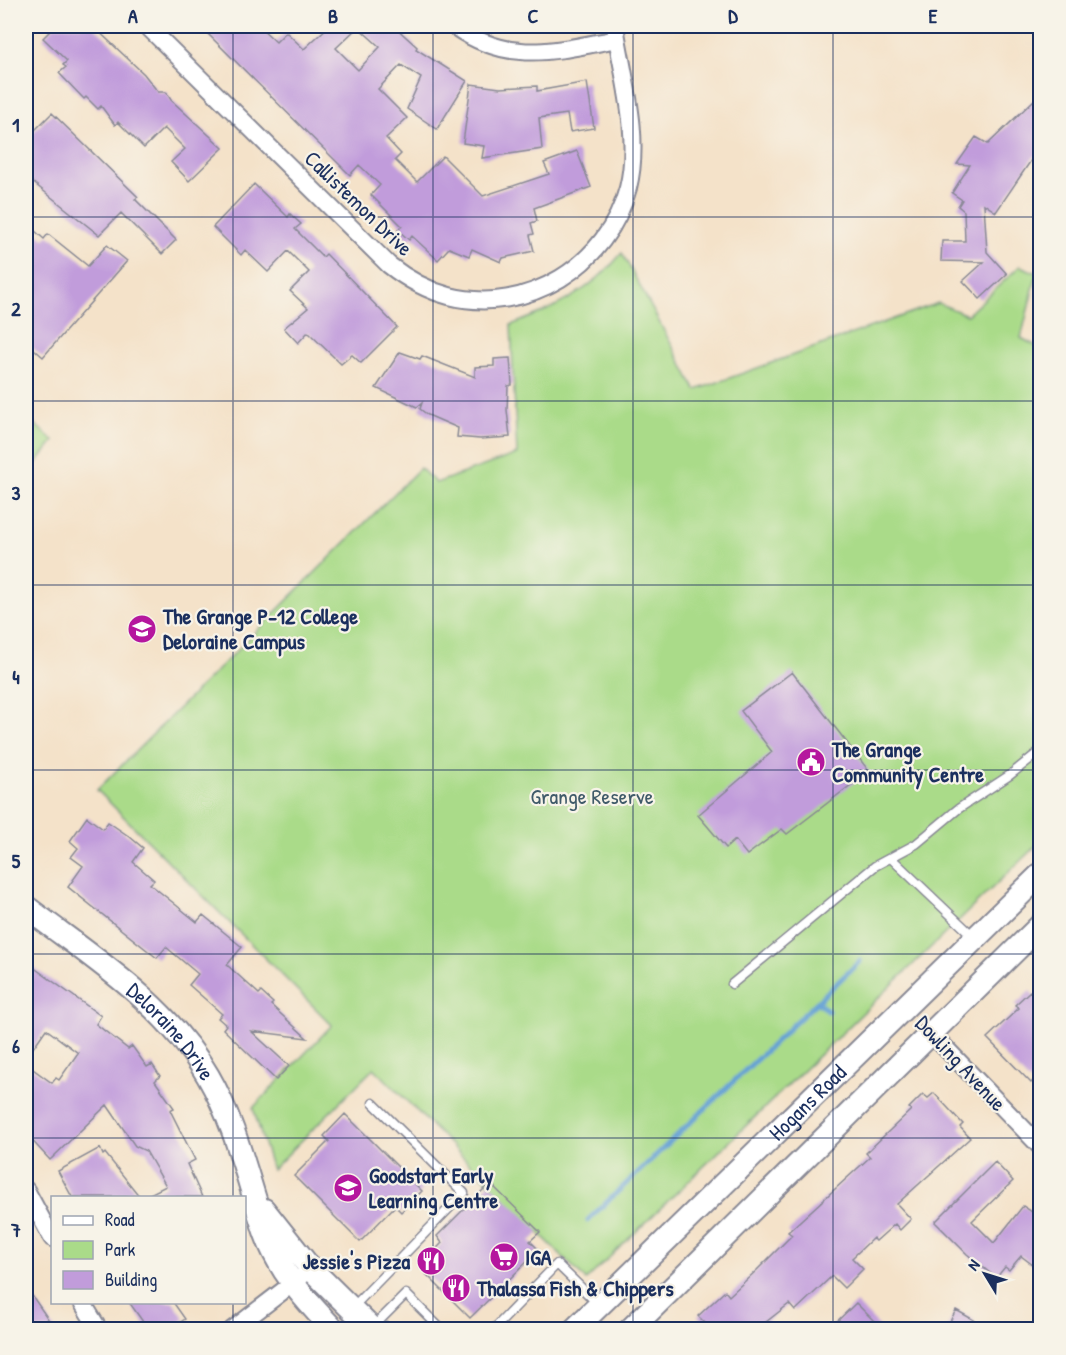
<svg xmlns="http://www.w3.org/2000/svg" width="1066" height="1355" font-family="'Patrick Hand',sans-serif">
  <rect width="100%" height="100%" fill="#f7f3e8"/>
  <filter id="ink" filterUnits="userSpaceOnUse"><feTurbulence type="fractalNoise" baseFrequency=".0167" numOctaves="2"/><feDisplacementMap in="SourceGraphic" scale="12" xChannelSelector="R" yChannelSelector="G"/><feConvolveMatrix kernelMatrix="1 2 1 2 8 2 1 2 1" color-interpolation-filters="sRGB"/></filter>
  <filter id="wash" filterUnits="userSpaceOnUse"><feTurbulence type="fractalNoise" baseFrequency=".008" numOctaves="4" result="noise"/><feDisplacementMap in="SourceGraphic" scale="24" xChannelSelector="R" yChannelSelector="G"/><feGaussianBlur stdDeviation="1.35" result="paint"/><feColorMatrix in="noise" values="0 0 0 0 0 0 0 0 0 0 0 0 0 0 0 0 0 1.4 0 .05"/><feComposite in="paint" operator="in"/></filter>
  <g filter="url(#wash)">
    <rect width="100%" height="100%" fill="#f4e2c9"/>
    <!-- green -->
    <path fill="#aadb89" stroke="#628574" stroke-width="1.5" d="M622 253 696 390 938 303 967 315 1020 266 1037 273 1021 338 1040 348V842L586 1280 374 1068 272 1170 253 1108 332 1025 97 790 420 468 436 483 517 454 511 325C556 308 591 291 622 253Z
      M26 417 54 441 28 473 26 471Z"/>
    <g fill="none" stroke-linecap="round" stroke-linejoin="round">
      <!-- stream -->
      <path stroke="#64a0d5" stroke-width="5" d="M817 1002 828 1011
        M588 1220 860 961"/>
    </g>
    <g id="blocks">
      <!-- building -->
      <path fill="#c19cdb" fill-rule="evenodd" d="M55 26H93L144 74 158 92H166L171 100 223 148 189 181 171 162 185 149 164 128 144 148 118 122 115 125 101 106 98 109 86 97 84 99 59 73 66 67 63 65 67 61 43 38Z
        M200 26H259L276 42 286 32 304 49 329 26H394L417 47 416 49 467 81 437 129 407 109 421 78 401 65 378 89 407 118 386 138 401 154 395 160 417 182 443 156 483 196 549 174 544 163 577 151 591 187 534 208 537 221 531 223 534 234 530 235 534 251 503 258 501 262 472 249 469 256 449 248 438 260 412 236 409 240 398 230 402 226 371 195 380 185 359 165 350 175ZM358 27 380 47 358 70 336 48Z
        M587 82 594 128 570 132 567 114 539 118 542 149 482 158 484 146 463 143 471 84 500 88 537 86V91Z
        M1034 100 1041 107V163L1034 156 996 212 984 204 987 252 1007 274 980 299 963 281 984 262 941 261 942 241H965L964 211 958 206 962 200 952 193 970 165 957 164 976 137 988 144Z
        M52 113 138 197 135 199 176 240 162 254 121 213 99 235 26 177V139Z
        M254 184 288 217 290 214 301 224 295 229 323 257 326 254 397 327 361 363 352 355 341 364 308 332 298 343 284 328 308 308 290 291 309 272 288 251 268 272 245 250 241 255 213 227Z
        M26 223 44 239 48 234 88 266 107 245 127 261 43 357 26 342Z
        M400 352 420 359 422 356 475 377V367L494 366V359L510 358 512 385 508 386 507 410 510 437 480 439 457 437 458 428 428 415 420 409 422 403 417 407 376 388Z
        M792 672 869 771 787 834 782 829 747 855 735 840 726 848 698 815 772 752 741 711Z
        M87 817 103 829 108 822 130 837 143 848 133 862 154 880 150 884 197 922 203 915 242 947 227 965 259 994 261 992 273 1003 271 1005 307 1038 251 1031 289 1066 276 1080 223 1029 226 1025 218 1018 222 1014 189 985 198 974 166 947 157 958 68 887 83 866 71 857 78 848 70 841Z
        M26 962 101 1016 96 1024 128 1049 132 1046 147 1067 152 1064 160 1076 155 1081 174 1108 170 1110 195 1160 187 1164 202 1197H144L166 1186 146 1151 135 1146 107 1105 50 1160 26 1134V1064L52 1083 56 1078 59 1080 78 1053 46 1029 26 1058Z
        M1030 991 1041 1003V1073L1031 1083 987 1038 1019 1008 1015 1005Z
        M934 1093 963 1124 960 1127 970 1138 897 1204 911 1219 900 1230 895 1224 876 1241 873 1238 852 1258 863 1269 844 1288 832 1276 795 1311 789 1304 757 1329H711L698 1316 725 1291 729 1296 757 1270 792 1235 788 1232 870 1157 866 1153 911 1110 909 1108 923 1094 928 1098Z
        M345 1114 422 1191 401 1212 395 1206 360 1242 294 1176 329 1141 324 1136Z
        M100 1148 103 1155 105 1153 140 1197H72L58 1171Z
        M995 1162 1013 1181 972 1221 994 1243 1023 1206 1041 1218V1256L1033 1265 1021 1256 1009 1270 1005 1267 996 1278 967 1254 935 1222Z
        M490 1183 540 1232 530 1241 539 1250 470 1318 419 1267 442 1243 437 1236Z
        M26 1287 55 1329H26Z
        M129 1302H173L185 1319 170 1329H148Z
        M856 1303 882 1329H829Z
        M956 1310 974 1320 969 1329H946Z"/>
    </g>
  </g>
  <g filter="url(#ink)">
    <use href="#blocks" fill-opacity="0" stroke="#888894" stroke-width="1.5"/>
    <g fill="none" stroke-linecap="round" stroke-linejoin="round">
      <!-- lane casing -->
      <g stroke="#888894" stroke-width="11">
        <path id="lane" d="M892 859 975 938
          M732 984 875 866 916 844 958 809 1010 775 1040 751
          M352 1308 464 1193 373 1103
          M372 1328 406 1294 442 1330
          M493 1330 557 1264 599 1305"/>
      </g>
      <!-- street casing -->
      <g stroke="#888894" stroke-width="20">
        <path id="street" d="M147 26 389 265C407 279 426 290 449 296 527 316 608 265 628 188 641 136 623 77 615 26
          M454 26C509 65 555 51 617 39
          M931 1033 1040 1146
          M26 1190 52 1238
          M82 1302 99 1330
          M232 1330 301 1277"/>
      </g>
      <!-- secondary casing -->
      <g stroke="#888894" stroke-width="26">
        <g id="secondary">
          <path id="s1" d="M26 907C91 957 166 1003 208 1076 236 1124 248 1182 266 1234 279 1271 307 1302 334 1330"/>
          <path d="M264 1210 310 1268 373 1330"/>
          <path id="s2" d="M574 1330 1040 875"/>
          <path d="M630 1330 1040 926"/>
        </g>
      </g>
      <!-- lane -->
      <use href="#lane" stroke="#fff" stroke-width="8"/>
      <!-- street -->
      <use href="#street" stroke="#fff" stroke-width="16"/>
      <!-- secondary -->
      <use href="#secondary" stroke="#fff" stroke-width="22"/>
    </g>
  </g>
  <!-- grid -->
  <path fill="none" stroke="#1b2f5e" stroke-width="1.5" stroke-opacity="0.55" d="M233 26V1198M433 26V1330M633 26V1330M833 26V1330M26 217H1040M26 401H1040M26 585H1040M26 770H1040M26 954H1040M26 1138H1040M233 1302V1330"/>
  <!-- icons -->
  <defs>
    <g id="school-disc" transform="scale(1.5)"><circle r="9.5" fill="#b5179e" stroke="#f7f3e8"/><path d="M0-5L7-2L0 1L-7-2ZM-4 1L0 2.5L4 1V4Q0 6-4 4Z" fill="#fff"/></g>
    <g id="civic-disc" transform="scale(1.5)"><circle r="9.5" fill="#b5179e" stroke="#f7f3e8"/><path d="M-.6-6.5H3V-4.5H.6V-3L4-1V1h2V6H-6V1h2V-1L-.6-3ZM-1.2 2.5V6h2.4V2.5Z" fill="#fff"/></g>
    <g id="supermarket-disc" transform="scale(1.5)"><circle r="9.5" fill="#b5179e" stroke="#f7f3e8"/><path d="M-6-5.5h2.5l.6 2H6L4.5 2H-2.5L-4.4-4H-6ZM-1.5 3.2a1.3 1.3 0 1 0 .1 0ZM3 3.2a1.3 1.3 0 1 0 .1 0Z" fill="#fff"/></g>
    <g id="restaurant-disc" transform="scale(1.5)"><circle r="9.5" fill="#b5179e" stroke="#f7f3e8"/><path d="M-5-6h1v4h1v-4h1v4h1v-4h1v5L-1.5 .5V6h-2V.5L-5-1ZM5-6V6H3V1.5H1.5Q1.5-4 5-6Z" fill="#fff"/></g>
  </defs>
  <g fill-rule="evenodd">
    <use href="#school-disc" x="142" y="629"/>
    <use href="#civic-disc" x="811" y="762"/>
    <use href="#school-disc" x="348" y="1188"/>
    <use href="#supermarket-disc" x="504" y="1257"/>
    <use href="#restaurant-disc" x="431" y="1261"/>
    <use href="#restaurant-disc" x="456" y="1288"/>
  </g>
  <g text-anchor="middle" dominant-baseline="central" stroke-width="4.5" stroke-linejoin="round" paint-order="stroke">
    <!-- street labels -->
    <g font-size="22" fill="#1b2f5e" stroke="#f7f3e8">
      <text transform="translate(359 203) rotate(44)">Callistemon Drive</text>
      <text stroke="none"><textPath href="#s1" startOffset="192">Deloraine Drive</textPath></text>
      <text transform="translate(961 1063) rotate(47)">Dowling Avenue</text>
      <text stroke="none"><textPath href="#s2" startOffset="326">Hogans Road</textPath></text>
    </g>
    <!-- poi labels -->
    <g font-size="22" font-weight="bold" fill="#1b2f5e" stroke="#f7f3e8" text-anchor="start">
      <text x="163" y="616">The Grange P-12 College<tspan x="163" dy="25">Deloraine Campus</tspan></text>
      <text x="832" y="749">The Grange<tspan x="832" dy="25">Community Centre</tspan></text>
      <text x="369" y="1175">Goodstart Early<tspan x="369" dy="25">Learning Centre</tspan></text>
      <text x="525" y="1257">IGA</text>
      <text x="410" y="1261" text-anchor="end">Jessie's Pizza</text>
      <text x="477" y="1288">Thalassa Fish &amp; Chippers</text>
    </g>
    <!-- park labels -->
    <g font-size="22" fill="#3f5a69" stroke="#f7f3e8">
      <text x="592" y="796">Grange Reserve</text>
    </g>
  </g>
  <!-- margin -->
  <rect width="1066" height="1355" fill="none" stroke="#f7f3e8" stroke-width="66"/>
  <!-- legend -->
  <rect x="51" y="1196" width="195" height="108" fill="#f7f3e8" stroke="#9fa5b1" stroke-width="1.5"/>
  <rect x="63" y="1216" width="30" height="9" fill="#ffffff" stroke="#9fa5b1" stroke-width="1.5"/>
  <text x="105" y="1226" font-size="18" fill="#1b2f5e">Road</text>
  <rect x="63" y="1241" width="30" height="18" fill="#aadb89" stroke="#9fa5b1" stroke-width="1.5"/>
  <text x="105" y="1256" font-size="18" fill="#1b2f5e">Park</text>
  <rect x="63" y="1271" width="30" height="18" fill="#c19cdb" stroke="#9fa5b1" stroke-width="1.5"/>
  <text x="105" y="1286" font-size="18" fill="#1b2f5e">Building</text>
  <!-- north arrow -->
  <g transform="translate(985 1274) rotate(308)" stroke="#f7f3e8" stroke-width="4.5" paint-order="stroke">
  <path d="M0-4.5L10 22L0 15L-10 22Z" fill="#1b2f5e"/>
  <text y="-9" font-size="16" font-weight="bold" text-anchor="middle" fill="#1b2f5e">N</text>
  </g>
  <rect x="33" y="33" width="1000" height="1289" fill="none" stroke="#1b2f5e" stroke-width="2"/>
  <g font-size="20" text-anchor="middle" font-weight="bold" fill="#1b2f5e">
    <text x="133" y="23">A</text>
    <text x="333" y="23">B</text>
    <text x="533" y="23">C</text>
    <text x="733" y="23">D</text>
    <text x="933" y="23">E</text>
    <text x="16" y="132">1</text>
    <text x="16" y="316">2</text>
    <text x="16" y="500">3</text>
    <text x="16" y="684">4</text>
    <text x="16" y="868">5</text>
    <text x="16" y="1053">6</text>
    <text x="16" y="1237">7</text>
  </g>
</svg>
